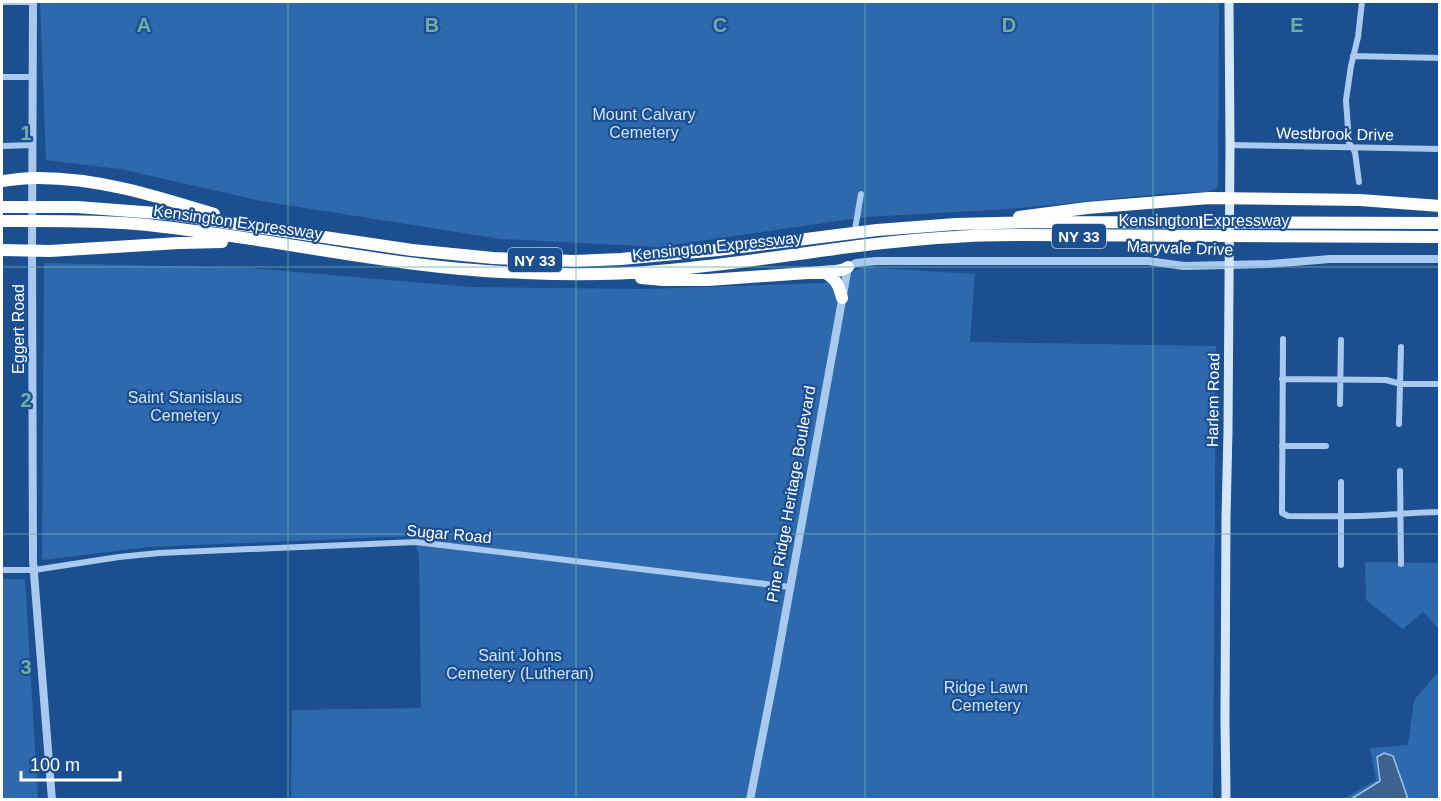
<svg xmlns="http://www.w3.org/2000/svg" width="1441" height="801" font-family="Helvetica,sans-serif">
  <rect width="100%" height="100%" fill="#1b4f8f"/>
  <!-- green -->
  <path fill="#2e69ad" d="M40 2H1219L1218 184 1216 189 1206 192 1170 193 1009 209 866 217 658 247 501 239 261 201 120 169 46 160Z
    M44 263 251 268 469 287 647 289 824 283 863 267 975 274 970 342 1216 346 1213 799H291L292 710 421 708 419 555 417 550 416 536 149 547 42 560Z
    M1365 562 1439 563V629L1423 612 1403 629 1366 600Z
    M2 579H25L38 799H2Z
    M1439 671V799L1328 800 1343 799 1376 780 1370 748 1408 745 1414 700Z"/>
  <!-- water -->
  <path fill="#3c6290" stroke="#9cc4f0" stroke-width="1.5" d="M1384 753 1393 756 1408 799H1351L1380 781 1377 757Z"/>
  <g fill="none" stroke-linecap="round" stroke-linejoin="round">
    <!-- minor -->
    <path stroke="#a9c9ee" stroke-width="6" d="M2 2H33
      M1353 56 1440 58
      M2 77H33
      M1230 145 1440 149
      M2 146 33 145
      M1359 182 1355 152 1349 143 1346 100 1351 66 1358 37 1362 2
      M854 235 861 194
      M1283 339 1282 513 1288 516C1320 516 1351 517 1383 515 1402 514 1420 512 1440 512
      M1282 379 1386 380 1401 384H1440
      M1340 404 1341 340
      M1399 424 1401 347
      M1282 446H1326
      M1400 471 1401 564
      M1341 482V565
      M2 570H34L119 557 159 553 416 542 790 587"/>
    <!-- tertiary -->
    <path stroke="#a9c9ee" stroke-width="8" d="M33 2 32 251 33 561 52 800
      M750 800 775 672 848 267 856 263 876 261H1148L1184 266 1269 264 1330 259H1440"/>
    <!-- secondary -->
    <path stroke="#d6e6fa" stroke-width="9" d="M1226 800C1226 771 1225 743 1225 714L1226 518 1228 431 1230 145 1229 2"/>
    <!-- motorway -->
    <path stroke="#fff" stroke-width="12" d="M2 181C12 180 23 178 34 178 96 177 156 196 214 214
      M2 207H77L169 214 412 250 493 258 574 261 621 259 718 250 877 230 956 224 1035 222 1440 223
      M1019 217 1087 208 1209 198 1360 200 1440 206
      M2 221C46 221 91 220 136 224 266 236 394 269 524 273 569 275 614 275 658 271 758 263 856 242 955 237 978 235 1000 235 1023 235L1440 237
      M2 250 50 251 179 243 222 242
      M823 272C836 278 839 285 842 298
      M641 278 663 280H708L836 271 842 270 848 267"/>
  </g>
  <!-- grid -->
  <path fill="none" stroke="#6fada8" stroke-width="1.5" stroke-opacity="0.55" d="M288 2V800M576 2V800M865 2V800M1153 2V800M2 267H1440M2 534H1440"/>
  <g text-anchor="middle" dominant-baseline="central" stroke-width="4.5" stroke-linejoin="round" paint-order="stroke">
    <!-- shield labels -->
    <g fill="#1b4f8f" stroke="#bbcadd" stroke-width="1.5">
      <rect x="1052" y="224" width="54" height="24" rx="4.5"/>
      <rect x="508" y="248" width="54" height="24" rx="4.5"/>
    </g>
    <g font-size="15" font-weight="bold" fill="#fff">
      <text x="1079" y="236">NY 33</text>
      <text x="535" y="260">NY 33</text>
    </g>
    <!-- park labels -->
    <g font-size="16" fill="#cfe3fa" stroke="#1b4f8f">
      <text x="644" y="114">Mount Calvary<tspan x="644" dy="18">Cemetery</tspan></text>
      <text x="185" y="397">Saint Stanislaus<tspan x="185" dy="18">Cemetery</tspan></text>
      <text x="520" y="655">Saint Johns<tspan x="520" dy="18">Cemetery (Lutheran)</tspan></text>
      <text x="986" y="687">Ridge Lawn<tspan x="986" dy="18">Cemetery</tspan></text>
    </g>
    <!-- street labels -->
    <g font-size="16" fill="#fff" stroke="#1b4f8f">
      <text transform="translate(1335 134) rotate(1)">Westbrook Drive</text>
      <text x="1204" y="220">Kensington Expressway</text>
      <text transform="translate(238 222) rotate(8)">Kensington Expressway</text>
      <text transform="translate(717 246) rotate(-6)">Kensington Expressway</text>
      <text transform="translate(1180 248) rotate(2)">Maryvale Drive</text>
      <text transform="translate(18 329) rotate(-90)">Eggert Road</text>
      <text transform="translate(1213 400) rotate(-89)">Harlem Road</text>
      <text transform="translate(791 494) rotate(-80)">Pine Ridge Heritage Boulevard</text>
      <text transform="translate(449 534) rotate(5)">Sugar Road</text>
    </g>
  </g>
  <g font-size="20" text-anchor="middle" font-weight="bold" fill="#6fada8" stroke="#1b4f8f" stroke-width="4.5" stroke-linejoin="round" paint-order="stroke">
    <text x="144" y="32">A</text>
    <text x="432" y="32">B</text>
    <text x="720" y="32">C</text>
    <text x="1009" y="32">D</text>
    <text x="1297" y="32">E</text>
    <text x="26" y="140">1</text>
    <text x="26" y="407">2</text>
    <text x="26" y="674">3</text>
  </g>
  <!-- border -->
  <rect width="1441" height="801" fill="none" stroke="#ffffff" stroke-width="6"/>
  <!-- scale -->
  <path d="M21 771v9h99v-9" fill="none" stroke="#ffffff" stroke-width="3"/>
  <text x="30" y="771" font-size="18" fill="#ffffff" stroke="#1b4f8f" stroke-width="4.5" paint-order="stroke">100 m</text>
</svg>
